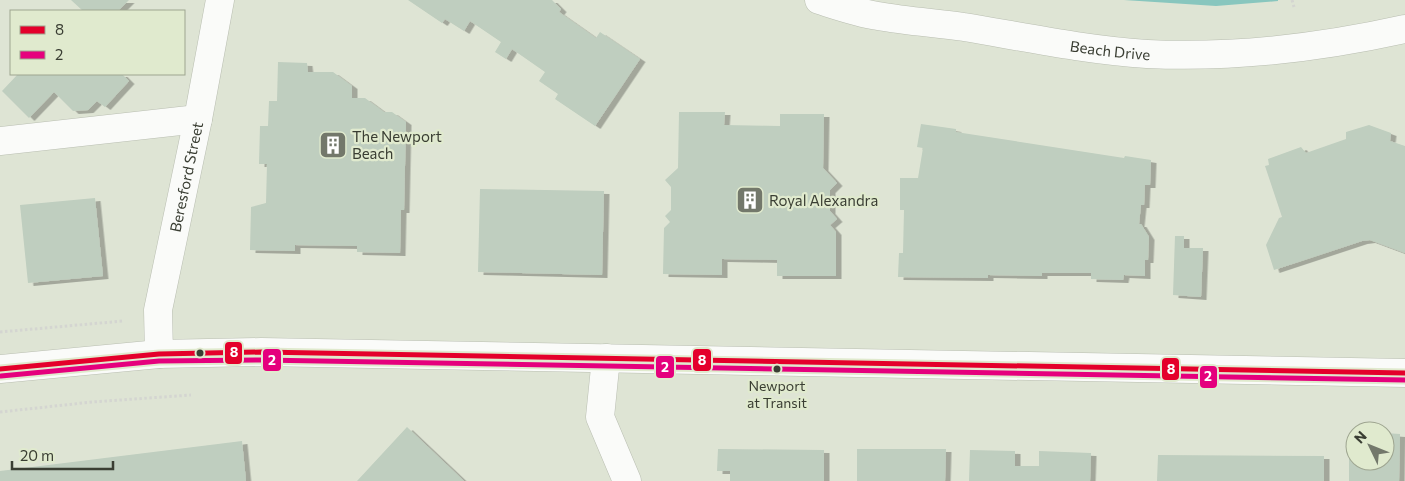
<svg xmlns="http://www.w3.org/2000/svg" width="1405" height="481" font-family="Commissioner,sans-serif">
  <defs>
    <filter id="shadow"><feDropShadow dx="5.5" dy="3" stdDeviation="0" flood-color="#0004"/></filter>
  </defs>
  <rect width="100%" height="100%" fill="#dee4d4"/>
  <!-- water -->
  <path fill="#88c6be" d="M1124 0H1278V1L1216 6Z"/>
  <!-- building -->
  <path fill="#bfcebf" filter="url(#shadow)" d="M71 0H129L118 11H83Z
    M408 0H552L561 9 559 12 596 38 600 32 640 59 595 126 555 99 558 94 539 81 545 72 512 49 506 59 495 52 501 42 470 21 464 31 445 19 442 23Z
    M278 62 307 63 308 72H333L352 86V98H365L384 112H392L406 122 404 210H401L400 253 357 252V246L295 245V251L250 250 251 207 266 203 267 164H259L260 126H268L269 101H277Z
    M18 74H122L129 81 105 107 97 101 88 110 73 111 54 92 29 118 2 91Z
    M679 112H725L724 125 780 126V114H824L823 168 837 183 830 190V211L837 219 830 225 836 232V276H777V260L722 259V275L663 274 664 228 670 222 665 216 671 210V187L665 180 678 168Z
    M921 124 956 129V132L1124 158 1125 156 1151 160 1150 185H1145L1144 205H1141L1139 224H1141L1149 237 1148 260H1145V276L1124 275 1123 280 1091 279V273H1042V276L988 275V278L898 277 899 253H903L904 210H900V178H918L923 148 917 147Z
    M1369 125 1391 133 1390 141 1405 146V253L1370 240 1362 241 1274 270 1266 245 1279 218 1282 217 1265 166 1269 165 1268 159 1301 147 1306 153 1346 139V132Z
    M480 189 604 191 602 275 478 272Z
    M95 198 103 276 28 283 20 205Z
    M1175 236H1184V248H1203L1201 297 1173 295Z
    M407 427 464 481H357Z
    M1385 433 1400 434 1399 481H1349V453L1355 452V461H1385Z
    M242 441 246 481H0V471Z
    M718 449 824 450V481H730V471H717Z
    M857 449H946L945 481H857Z
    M970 450 1015 451V466H1039V451L1091 453 1090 481H969Z
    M1158 455 1324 456V481H1157Z"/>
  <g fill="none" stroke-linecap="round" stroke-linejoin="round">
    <!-- minor casing -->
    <g stroke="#b9beb1" stroke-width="29">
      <g id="minor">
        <path d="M0 141 198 119"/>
        <path id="s1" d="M159 354 158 310 198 119 220 0"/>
        <path d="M606 358 600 417 627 481"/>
        <path d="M0 369 159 354 261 352 1405 373"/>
      </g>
    </g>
    <!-- major casing -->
    <g stroke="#b9beb1" stroke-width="29">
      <g id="major">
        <path id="s2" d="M819 0C838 6 858 13 878 16 906 21 935 23 964 27 1024 37 1085 50 1147 54 1234 58 1320 48 1405 29"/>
      </g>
    </g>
    <!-- path -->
    <path stroke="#d4d5d1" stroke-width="3" stroke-dasharray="2.5 2.5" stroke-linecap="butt" d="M1292 0 1294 7
      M0 332 123 321
      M0 412 92 402 191 395"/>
    <!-- minor -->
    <use href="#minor" stroke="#fafbf9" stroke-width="28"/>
    <!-- major -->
    <use href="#major" stroke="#fafbf9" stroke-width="28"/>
    <!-- bus-1 casing -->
    <g stroke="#e0eace" stroke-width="9">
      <path id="bus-1" d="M0 369 159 354 261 352 1405 373"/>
    </g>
    <!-- bus-2 casing -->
    <g stroke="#e0eace" stroke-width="9">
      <path id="bus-2" d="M1 376 159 361 261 360 1405 380"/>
    </g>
    <!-- bus-1 -->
    <use href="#bus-1" stroke="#e4002b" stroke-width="5"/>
    <!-- bus-2 -->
    <use href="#bus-2" stroke="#e5007d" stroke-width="5"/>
  </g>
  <!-- icons -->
  <defs>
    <g id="building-square" transform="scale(1.4375)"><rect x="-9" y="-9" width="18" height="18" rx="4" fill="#73786b" stroke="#e0eace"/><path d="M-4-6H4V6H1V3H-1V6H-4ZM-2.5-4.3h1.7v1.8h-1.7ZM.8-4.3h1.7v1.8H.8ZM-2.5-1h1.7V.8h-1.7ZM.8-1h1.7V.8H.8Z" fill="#fff"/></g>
  </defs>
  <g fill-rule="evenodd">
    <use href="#building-square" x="333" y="145"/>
    <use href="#building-square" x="750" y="200"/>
  </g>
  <!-- markers -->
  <g fill="#3a3e33" stroke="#e0eace" stroke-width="2">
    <circle cx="200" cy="353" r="4.5"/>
    <circle cx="777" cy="369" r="4.5"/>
  </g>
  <g text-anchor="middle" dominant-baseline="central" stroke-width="4.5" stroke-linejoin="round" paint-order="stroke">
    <!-- bus labels -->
    <g font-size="14" fill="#3a3e33" stroke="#e0eace">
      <text x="777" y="385">Newport<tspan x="777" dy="17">at Transit</tspan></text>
    </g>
    <!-- street labels -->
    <g font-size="15" fill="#3a3e33" stroke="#e0eace">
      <text stroke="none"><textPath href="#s2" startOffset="296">Beach Drive</textPath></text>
      <text stroke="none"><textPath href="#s1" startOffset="180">Beresford Street</textPath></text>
    </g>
    <!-- poi labels -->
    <g font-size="15" fill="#3a3e33" stroke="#e0eace" text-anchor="start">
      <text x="352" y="136">The Newport<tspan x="352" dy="17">Beach</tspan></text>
      <text x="769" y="200">Royal Alexandra</text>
    </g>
  </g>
  <g stroke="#e0eace" stroke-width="2">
    <rect x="224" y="341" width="19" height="24" rx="5" fill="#e4002b"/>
    <rect x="692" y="348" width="20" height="24" rx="5" fill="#e4002b"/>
    <rect x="262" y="348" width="20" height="24" rx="5" fill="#e5007d"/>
    <rect x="655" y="355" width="20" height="24" rx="5" fill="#e5007d"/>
    <rect x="1161" y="357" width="19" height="24" rx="5" fill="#e4002b"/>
    <rect x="1199" y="365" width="19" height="24" rx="5" fill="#e5007d"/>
  </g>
  <g font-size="14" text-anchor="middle" font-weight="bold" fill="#fff">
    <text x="234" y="357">8</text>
    <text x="702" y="365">8</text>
    <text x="272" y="365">2</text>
    <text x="665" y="372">2</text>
    <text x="1171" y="374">8</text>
    <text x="1208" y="381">2</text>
  </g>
  <!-- legend -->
  <rect x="10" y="10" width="175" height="65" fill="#e0eace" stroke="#9ea590"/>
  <rect x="20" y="26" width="25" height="8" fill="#e4002b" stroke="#9ea590"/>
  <text x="55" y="35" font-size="15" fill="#3a3e33">8</text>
  <rect x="20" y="51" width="25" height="8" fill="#e5007d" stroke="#9ea590"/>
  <text x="55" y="60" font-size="15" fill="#3a3e33">2</text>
  <!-- north arrow -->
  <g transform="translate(1370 446) rotate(313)"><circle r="24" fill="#e0eace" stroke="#9ea590"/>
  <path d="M0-4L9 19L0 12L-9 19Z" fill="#73786b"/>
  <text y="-8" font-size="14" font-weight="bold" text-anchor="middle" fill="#3a3e33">N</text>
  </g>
  <!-- scale -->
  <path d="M12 461v8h101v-8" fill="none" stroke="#3a3e33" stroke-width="2.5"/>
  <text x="20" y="461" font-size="15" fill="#3a3e33" stroke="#e0eace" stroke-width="4" paint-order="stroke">20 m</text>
</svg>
